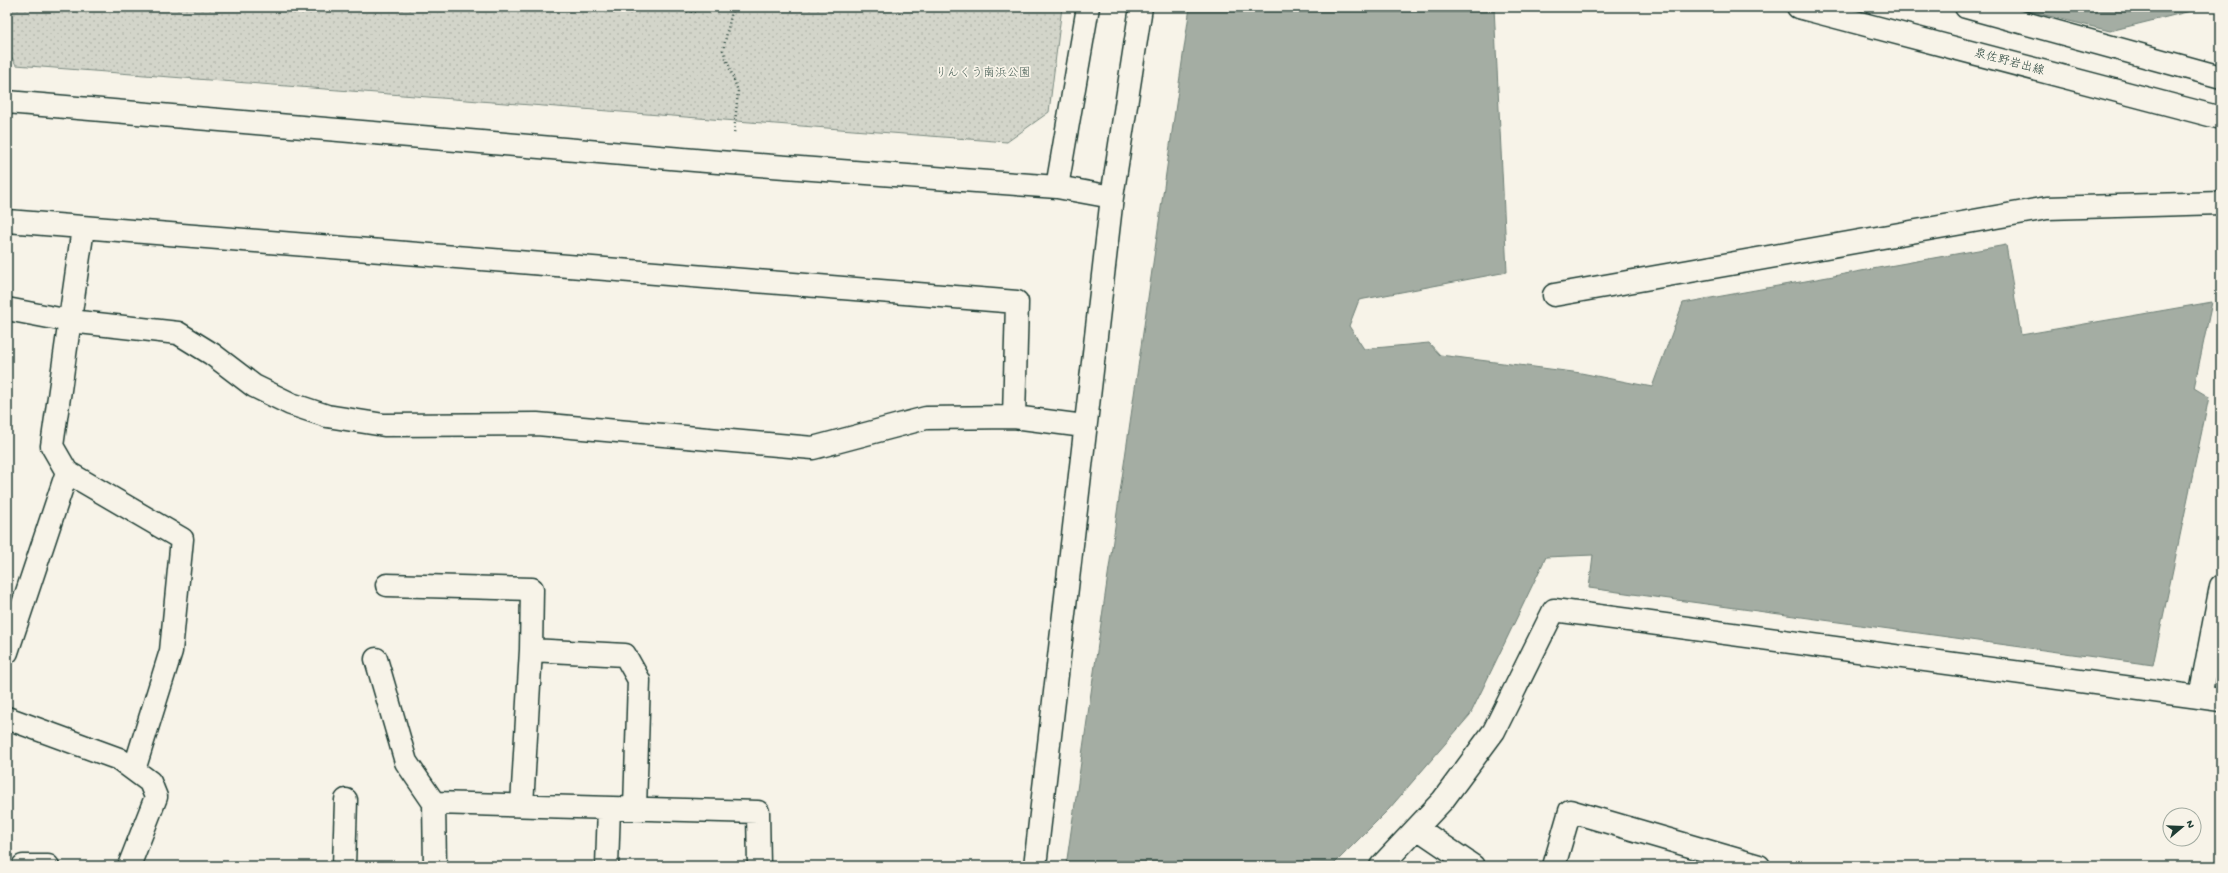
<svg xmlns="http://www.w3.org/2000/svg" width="2228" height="873" font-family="'Gochi Hand','Klee One',sans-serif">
  <defs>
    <pattern id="park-dots" width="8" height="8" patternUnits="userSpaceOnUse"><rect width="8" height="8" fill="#d3d5ca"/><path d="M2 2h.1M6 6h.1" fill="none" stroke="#b5b8ae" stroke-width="1.8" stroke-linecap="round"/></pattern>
  </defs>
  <rect width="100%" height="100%" fill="#f7f3e8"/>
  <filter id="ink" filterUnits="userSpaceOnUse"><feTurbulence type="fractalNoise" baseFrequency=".025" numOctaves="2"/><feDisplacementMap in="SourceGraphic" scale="8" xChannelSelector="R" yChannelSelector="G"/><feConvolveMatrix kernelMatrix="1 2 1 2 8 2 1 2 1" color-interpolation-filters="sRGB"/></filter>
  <g filter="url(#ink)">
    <!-- park -->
    <path fill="url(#park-dots)" stroke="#79897f" d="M7 7H1062L1049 112 1007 142 16 65 7 48Z"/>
    <!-- water -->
    <path fill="#a4ada3" stroke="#6f8077" d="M1190 7H1494L1507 272 1359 300 1349 326 1364 349 1429 343 1440 355 1581 373 1652 387 1683 303 2006 245 2021 335 2212 302 2194 388 2209 397 2153 665 1589 588 1593 555 1546 557 1470 715 1389 809 1332 866H1066Z
      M2012 7H2207L2110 31Z"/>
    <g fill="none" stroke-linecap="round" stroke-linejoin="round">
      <!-- minor casing -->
      <g stroke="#1f3d34" stroke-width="25">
        <path id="minor" d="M7 102 718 162 1057 187 1112 197
          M1057 187 1088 7
          M7 221 1017 302 1014 417 1084 426
          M1554 295 2047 208 2221 203
          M7 309 70 321 178 333 212 354 254 386 291 404 327 416 384 425 537 424 813 448 926 418 1014 417
          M67 472 182 539 171 651 134 770
          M387 585 532 589 531 650 522 805
          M531 650 625 655 639 680 635 808
          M7 652 67 472 52 446 83 228
          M376 659 406 762 434 803
          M2200 697 2221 586
          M7 718 119 759 150 782 156 797 129 866
          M1417 828 1473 866
          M23 866H48
          M344 866 346 800
          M435 866 434 803 758 812 759 866
          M607 866 609 808
          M1035 866 1112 197 1141 7
          M1381 866 1443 800 1494 731 1554 610 2221 700
          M1554 866 1570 811 1759 866"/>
      </g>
      <!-- major casing -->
      <g stroke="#1f3d34" stroke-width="25">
        <path id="major" d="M1798 7 2221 118
          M1966 7 2221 77"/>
      </g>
      <!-- path -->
      <path stroke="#1f3d34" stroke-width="2.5" stroke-dasharray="1 3" stroke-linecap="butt" d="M639 7 694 12 707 7
        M733 7 723 50 738 91 734 134"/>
      <!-- minor -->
      <use href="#minor" stroke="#f7f3e8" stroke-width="22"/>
      <!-- major -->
      <use href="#major" stroke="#f7f3e8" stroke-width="22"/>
    </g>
  </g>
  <g text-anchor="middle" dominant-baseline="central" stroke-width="3.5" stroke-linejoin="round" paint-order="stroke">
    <!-- street labels -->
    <g font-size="12" fill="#1f3d34" stroke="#f7f3e8">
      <text transform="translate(2009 63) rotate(15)">泉佐野岩出線</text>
    </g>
    <!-- park labels -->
    <g font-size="12" fill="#435b52" stroke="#f7f3e8">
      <text x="983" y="74">りんくう南浜公園</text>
    </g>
  </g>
  <!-- margin -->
  <rect width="2228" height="873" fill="none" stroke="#f7f3e8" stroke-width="24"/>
  <rect x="12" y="12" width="2204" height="849" fill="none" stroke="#1f3d34" stroke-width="1.5" filter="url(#ink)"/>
  <!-- north arrow -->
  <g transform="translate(2182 827) rotate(71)"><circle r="19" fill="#f7f3e8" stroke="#a1aaa0"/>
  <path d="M0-3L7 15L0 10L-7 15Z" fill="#1f3d34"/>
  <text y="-6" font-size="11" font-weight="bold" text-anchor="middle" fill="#1f3d34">N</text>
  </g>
</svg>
